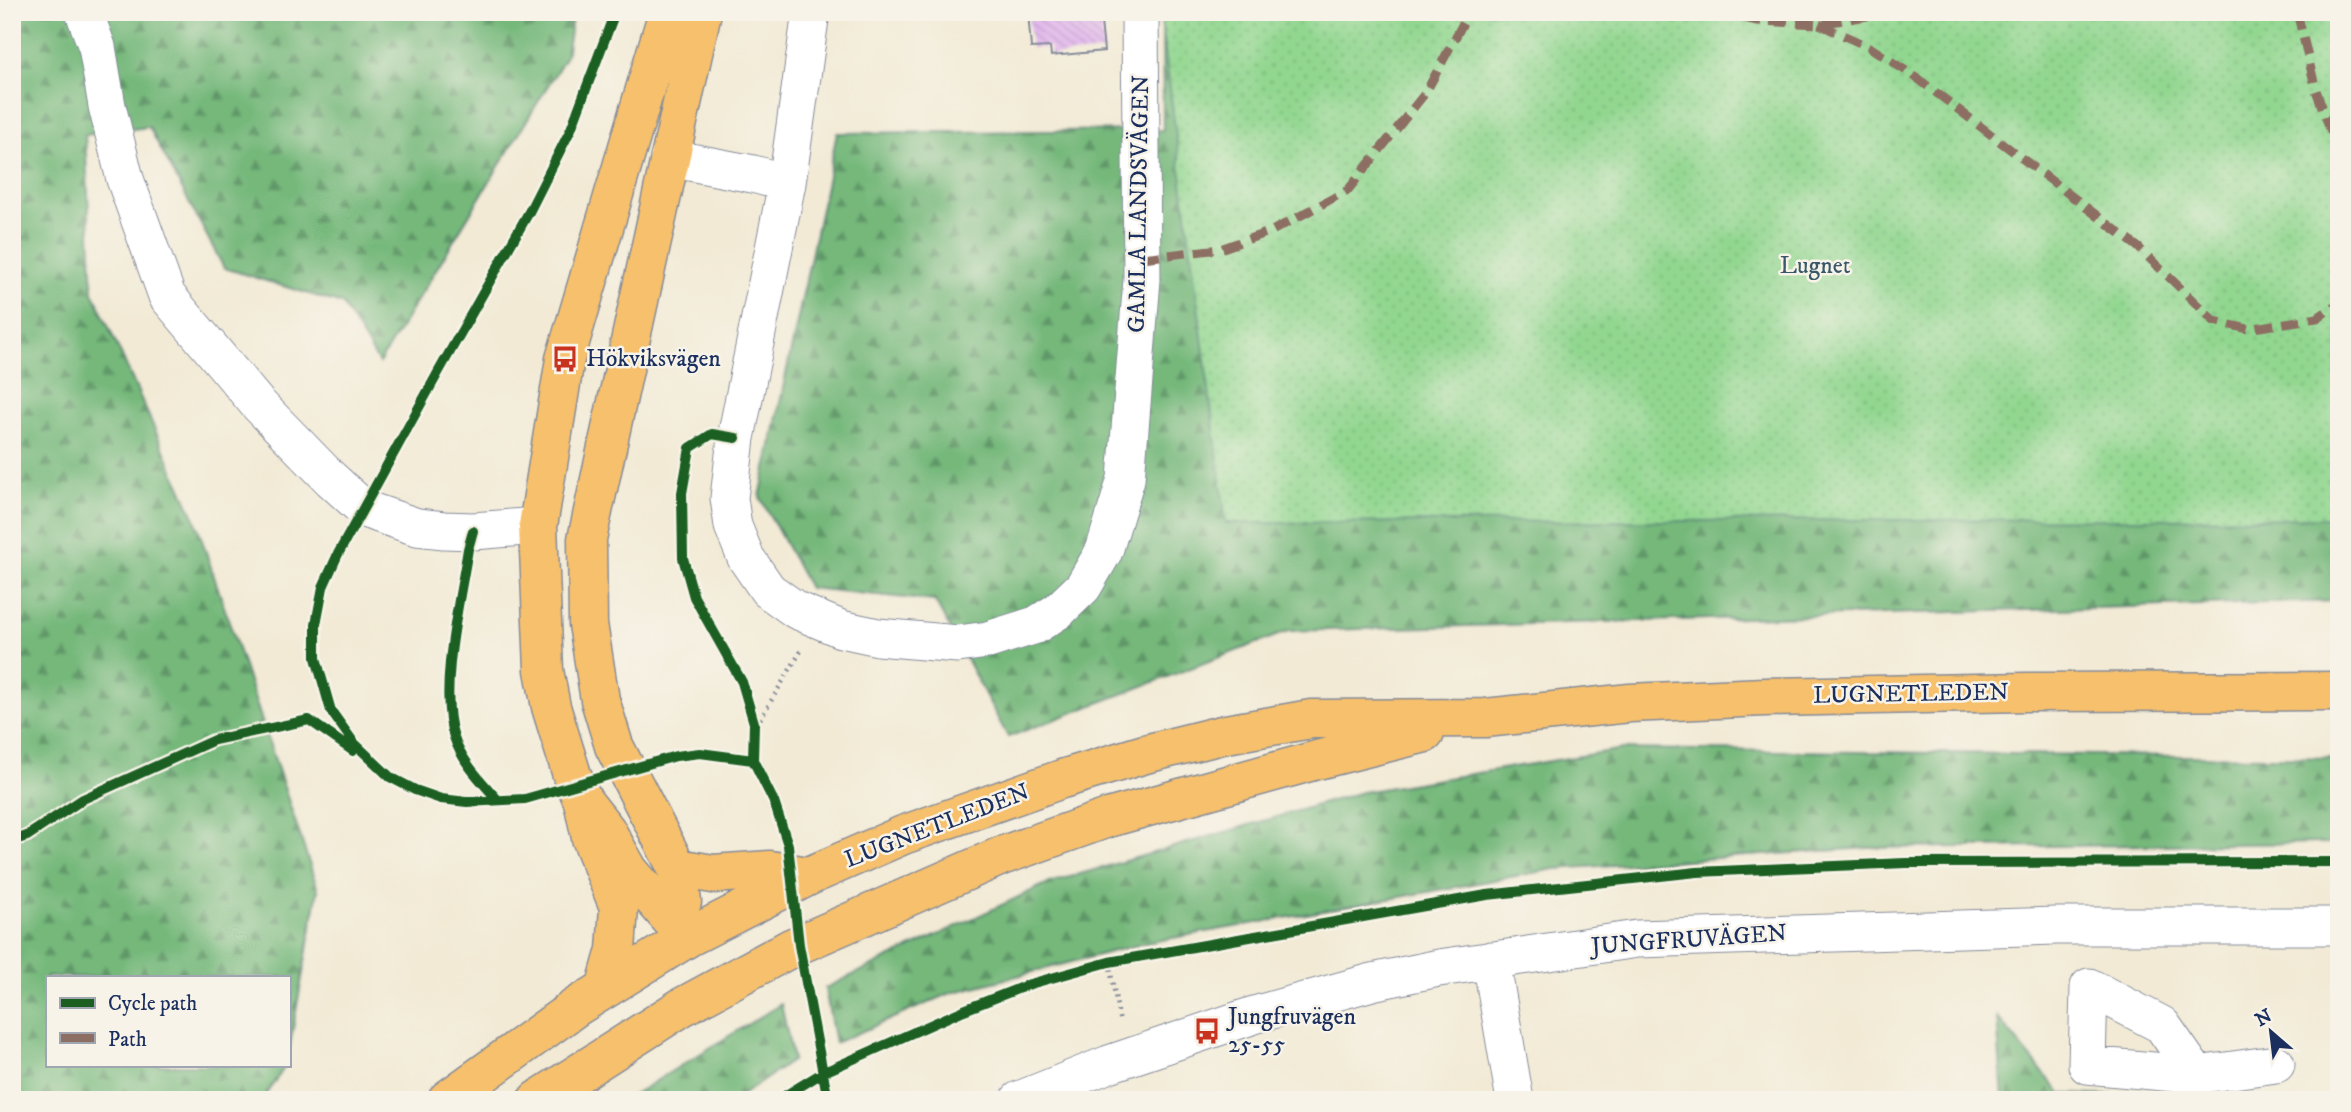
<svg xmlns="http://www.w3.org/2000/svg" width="2351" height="1112" font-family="'IM FELL DW Pica',serif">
  <defs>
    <pattern id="forest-firs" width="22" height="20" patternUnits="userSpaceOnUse" patternTransform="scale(1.75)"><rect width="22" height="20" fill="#75b87a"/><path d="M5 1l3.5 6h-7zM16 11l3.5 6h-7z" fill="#5f9667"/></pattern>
    <pattern id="park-dots" width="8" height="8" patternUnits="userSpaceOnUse" patternTransform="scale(1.75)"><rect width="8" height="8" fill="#92d790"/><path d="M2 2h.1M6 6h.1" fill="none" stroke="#7db97f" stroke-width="1.8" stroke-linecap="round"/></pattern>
    <pattern id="building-back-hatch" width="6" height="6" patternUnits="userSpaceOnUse" patternTransform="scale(1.75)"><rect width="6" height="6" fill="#dda9ee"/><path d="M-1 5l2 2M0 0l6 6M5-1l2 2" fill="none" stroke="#b28ac4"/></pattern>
  </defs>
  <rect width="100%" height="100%" fill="#f7f3e8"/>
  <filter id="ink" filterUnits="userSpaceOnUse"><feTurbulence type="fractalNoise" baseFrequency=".0143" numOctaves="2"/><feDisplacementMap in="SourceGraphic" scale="14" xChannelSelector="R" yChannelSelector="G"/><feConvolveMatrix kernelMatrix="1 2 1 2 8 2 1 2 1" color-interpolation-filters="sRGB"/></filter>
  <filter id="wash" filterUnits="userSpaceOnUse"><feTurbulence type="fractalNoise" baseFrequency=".00686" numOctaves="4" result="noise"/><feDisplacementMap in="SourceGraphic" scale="28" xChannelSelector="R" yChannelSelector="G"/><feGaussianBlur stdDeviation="1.57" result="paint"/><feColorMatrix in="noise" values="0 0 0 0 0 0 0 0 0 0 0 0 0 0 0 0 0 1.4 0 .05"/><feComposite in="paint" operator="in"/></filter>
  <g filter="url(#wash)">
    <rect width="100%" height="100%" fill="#f2ead5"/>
    <!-- forest -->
    <path fill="url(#forest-firs)" stroke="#48746c" stroke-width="2" d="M12 12H573L566 56 379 363 342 304 224 268 149 127 85 135 93 292 195 519 318 890 289 1050V977H47V1065H286L262 1100H12Z
      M1162 12H2339V601L1289 631 1008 737 935 601 809 588 760 497 837 133 1163 130Z
      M1623 749 2339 758V837L2329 843 1867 848 1555 869 1145 943 951 993 835 1043 825 988 1046 884 1362 792Z
      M781 1004 793 1060 735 1100H625Z
      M1997 1017 2061 1094 2246 1100H2003Z"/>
    <!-- park -->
    <path fill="url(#park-dots)" stroke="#568377" stroke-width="2" d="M1160 12H2339V518L1226 523Z"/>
    <g id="blocks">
      <!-- building -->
      <path fill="url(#building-back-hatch)" d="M1028 12H1100L1104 51 1051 56 1050 47 1031 48Z"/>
    </g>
  </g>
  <g filter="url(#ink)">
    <use href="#blocks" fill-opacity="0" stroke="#868c9a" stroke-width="2"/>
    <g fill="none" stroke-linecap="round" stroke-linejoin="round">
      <!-- minor casing -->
      <g stroke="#868c9a" stroke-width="39">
        <path id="minor" d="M84 12 97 47 107 106 125 179 167 296 257 403 331 479 364 509 417 527 444 530 473 531 538 526
          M811 12 787 183 736 438 729 498 733 526 746 558 768 590 796 610 841 629 878 637 958 644 988 640 1036 625 1058 611 1083 587 1104 551 1126 479 1142 279 1140 12
          M669 158 753 174 787 183
          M1491 960 1515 1100
          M2197 1075 2087 1065 2089 987 2162 1025 2197 1075 2276 1064
          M1019 1100 1109 1064 1254 1015 1372 982 1439 968 1637 939 2056 926H2339"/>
      </g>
      <!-- major casing -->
      <g stroke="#868c9a" stroke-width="41">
        <path id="major" d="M668 12 565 359 538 526 544 670 551 707 572 775 583 801 606 830 629 871 687 938
          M682 902 677 868 614 746 600 700 588 624 587 539 702 12"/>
      </g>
      <!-- highway casing -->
      <g stroke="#868c9a" stroke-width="41">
        <path id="highway" d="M583 801 591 838 619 907 616 950 605 989
          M677 868 713 874 770 870 809 876
          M447 1100 576 1007 687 938 809 876 903 835 1062 779 1145 754 1226 734 1311 719 1485 718 1630 703 1764 697 2026 692 2339 691
          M537 1100 682 1007 791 948 1001 856 1108 818 1317 760 1425 733"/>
      </g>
      <!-- path -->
      <path stroke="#868c9a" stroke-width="4.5" stroke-dasharray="2 5" stroke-linecap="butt" d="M753 731 801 651
        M1109 962 1120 1023"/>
      <!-- minor -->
      <use href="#minor" stroke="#fff" stroke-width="37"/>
      <!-- major -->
      <use href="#major" stroke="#f7c06c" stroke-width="38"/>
      <!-- highway -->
      <use href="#highway" stroke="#f7c06c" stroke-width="38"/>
      <!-- quiet -->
      <path stroke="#8d6e63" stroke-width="9" stroke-dasharray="18 9" stroke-linecap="butt" d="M1717 12 1757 21 1819 24 1891 12
        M2297 12 2316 90 2339 154
        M1819 24 1871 48 1917 78 2138 247 2214 321 2248 329 2317 318 2339 303
        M1142 258 1220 249 1272 231 1348 190 1426 92 1469 12"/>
      <!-- cycleway casing -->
      <g stroke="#f7f3e8" stroke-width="15">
        <path id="cycleway" d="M615 12 571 129 529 212 439 371 338 554 323 587 316 624V658L331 711 354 743 390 777 415 790 441 799 467 802 525 799 676 756 700 753 753 760
          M736 438 712 434 690 448 682 493 683 558 694 597 742 682 754 723 753 760 774 802 788 845 799 945 828 1100
          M473 531 468 549C460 600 438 690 454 737 462 762 481 781 497 799
          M12 841 27 836 83 799 214 740 309 720 353 751
          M778 1100 822 1073 964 1010 1030 984 1109 962 1487 895 1697 872 1906 863 2339 862"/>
      </g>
      <!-- cycleway -->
      <use href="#cycleway" stroke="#1b5e20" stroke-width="10"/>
    </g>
  </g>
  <!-- icons -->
  <defs>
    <g id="bus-bare" transform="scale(2.1)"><path d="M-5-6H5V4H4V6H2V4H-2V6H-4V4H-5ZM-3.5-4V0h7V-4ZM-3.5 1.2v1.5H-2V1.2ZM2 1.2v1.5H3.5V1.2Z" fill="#c8321e" stroke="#f7f3e8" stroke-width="2.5" paint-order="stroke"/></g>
  </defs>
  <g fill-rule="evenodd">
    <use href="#bus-bare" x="565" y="359"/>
    <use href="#bus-bare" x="1207" y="1031"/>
  </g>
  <g text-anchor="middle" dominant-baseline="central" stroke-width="5" stroke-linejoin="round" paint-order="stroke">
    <!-- street labels -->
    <g font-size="24" fill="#1b2f5e" stroke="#f7f3e8">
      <text transform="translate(1139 204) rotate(-89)">GAMLA LANDSVÄGEN</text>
      <text transform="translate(1911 694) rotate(-1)">LUGNETLEDEN</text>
      <text transform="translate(937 826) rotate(-21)">LUGNETLEDEN</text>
      <text transform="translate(1689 940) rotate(-4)">JUNGFRUVÄGEN</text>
    </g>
    <!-- park labels -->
    <g font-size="24" fill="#39596a" stroke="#f7f3e8">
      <text x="1815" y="266">Lugnet</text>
    </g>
    <!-- poi labels -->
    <g font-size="24" fill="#1b2f5e" stroke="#f7f3e8" text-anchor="start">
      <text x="586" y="359">Hökviksvägen</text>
      <text x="1228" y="1017">Jungfruvägen<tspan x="1228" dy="28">25-55</tspan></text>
    </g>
  </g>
  <!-- margin -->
  <rect width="2351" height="1112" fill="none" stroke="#f7f3e8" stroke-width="42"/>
  <!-- legend -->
  <rect x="46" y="976" width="245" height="91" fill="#f7f3e8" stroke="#9fa5b1" stroke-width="2"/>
  <rect x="60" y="998" width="35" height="10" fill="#1b5e20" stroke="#9fa5b1" stroke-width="2"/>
  <text x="108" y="1010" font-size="21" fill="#1b2f5e">Cycle path</text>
  <rect x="60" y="1033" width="35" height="10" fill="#8d6e63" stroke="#9fa5b1" stroke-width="2"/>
  <text x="108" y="1046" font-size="21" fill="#1b2f5e">Path</text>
  <!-- north arrow -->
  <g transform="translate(2271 1032) rotate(332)" stroke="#f7f3e8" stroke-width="5" paint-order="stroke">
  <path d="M0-5L12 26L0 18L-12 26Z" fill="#1b2f5e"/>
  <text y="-10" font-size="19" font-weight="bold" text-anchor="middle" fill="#1b2f5e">N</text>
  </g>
</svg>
